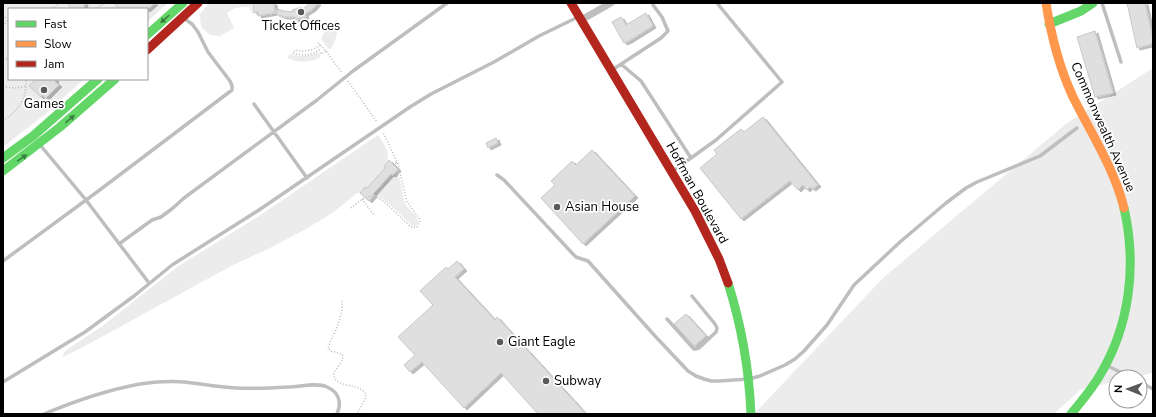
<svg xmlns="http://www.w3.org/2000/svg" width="1156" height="417" font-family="'Nunito Sans',sans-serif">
  <defs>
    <filter id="shadow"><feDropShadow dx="3" dy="2" stdDeviation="0" flood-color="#0004"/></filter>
  </defs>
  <rect width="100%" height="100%" fill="#fff"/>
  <!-- green -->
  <path fill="#ececec" d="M3 3H168L147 22V9H9V79H84L48 112 3 147Z
    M209 3H252L253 14H252L249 7C241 6 233 8 227 13L234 28 220 36 210 35 201 27 200 14Z
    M337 20C339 31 336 40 330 50L321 39 325 31V25Z
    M318 52 321 57C310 63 299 63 287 58L290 54C300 57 309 57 318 52Z
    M1153 68V373L1134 377H1116V381L1080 390 1054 414H754L884 277 1067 123Z
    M378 135C385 146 393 154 384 166L385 168 367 188 365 187 360 193H357L334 212 306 229 266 250 233 265 83 347 63 357V354L65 351 101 327 180 265 256 218Z
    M394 173 397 174C403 183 401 195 406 205 410 212 419 215 418 224L415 226 411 225C399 214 388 200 373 194L391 174Z"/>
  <!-- building -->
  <path fill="#dfdfdf" stroke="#c7c7c7" filter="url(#shadow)" d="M68 3H85L84 8 82 9H71Z
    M114 3H155L147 10V9H119Z
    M253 3H274L275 13 258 16V12L254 13Z
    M310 3H318L313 9 305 14 306 17 295 20V17H284L276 14 278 9 284 11 293 12 292 10 302 7 303 9Z
    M1127 3H1145L1153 38V44L1137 48Z
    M646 13 653 26 629 41 624 43 612 22 621 17 626 25Z
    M1095 31 1113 93 1095 97 1077 37Z
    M36 79H55L56 80 55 82 59 85 46 98 42 95 41 97 29 86Z
    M763 117 818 185 813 189 810 187 807 190 803 185 798 190 790 181 741 219 700 168 717 154 714 150 741 129 744 132Z
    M496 138 498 143 488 148 486 143Z
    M592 150 635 196 583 244 541 198 555 185 551 181 572 161 576 165Z
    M389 160 398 169 393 175 391 174 373 194 374 195 369 201 360 193 365 187 367 188 385 168 384 166Z
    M457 261 464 269 455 277 495 320 497 317 586 414H538L501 373 464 408 422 362 410 372 404 365 415 355 398 337 433 305 420 291 446 267 448 269Z
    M686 314 706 336 694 346 674 324Z"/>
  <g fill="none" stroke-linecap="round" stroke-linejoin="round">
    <!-- path -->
    <path stroke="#b9b9b9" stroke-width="1.5" stroke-dasharray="1 2" stroke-linecap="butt" d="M49 9 54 8 59 3
      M95 9 105 3
      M3 15 7 19
      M3 26 9 18
      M318 43 326 51 342 73
      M320 45C312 51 304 52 295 50L293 53C302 56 310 56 319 50L321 54 326 51
      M3 58 9 60
      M348 81 377 122
      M3 87 16 88 27 86
      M3 121C19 109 27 100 26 79
      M393 164 397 162 395 165
      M362 199 374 215
      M351 208C358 203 364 196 373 196 382 196 403 221 411 227H417L420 222 419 218 407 202 398 164 383 132
      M342 301C344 310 337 328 333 336 331 340 329 344 328 348L331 351 342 354C345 361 337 366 334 373 333 389 358 382 365 393L366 397 357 414"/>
    <!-- lane -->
    <path stroke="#bebebe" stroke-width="3.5" d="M1102 3 1121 62
      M621 64 641 81 691 158
      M612 70 661 38 668 31 662 17 653 5V3
      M254 104 307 178
      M41 146 86 200 149 283
      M673 171 716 140 782 82 717 3
      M497 175 504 180 573 254 576 257 588 261 655 336 688 371 696 376 704 379 711 381H719L749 379 760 376 785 365 795 359 804 351 827 325 854 285 900 242 946 203 966 188 977 182 1040 156 1077 128
      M119 244 152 220 161 217 173 208 184 198 317 100 353 71 447 3
      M3 261 97 192 232 90V86L230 81 208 52 198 32 192 24 185 19
      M667 319 694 349H695L699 348 716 332 717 328 715 324 692 296
      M1108 366 1130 377
      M3 382 85 332 134 296 172 265 259 210 410 107 431 94 494 62 539 36 578 17
      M1140 382 1153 389
      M44 414C75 401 107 390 140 384 154 382 170 381 185 382 202 384 219 387 236 388 253 389 271 388 288 387 299 387 317 382 327 387 339 392 342 403 337 414"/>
    <!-- street -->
    <path stroke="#bebebe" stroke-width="7" d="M581 20 611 3"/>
    <!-- fast -->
    <path stroke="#63d668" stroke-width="9" d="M1049 24 1081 11 1093 3
      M147 35 183 3
      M3 158 33 136 98 79
      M3 171 60 127 115 79
      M728 283C742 327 749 368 751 414
      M1071 414C1081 402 1092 389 1100 375 1130 325 1137 265 1124 208"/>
    <!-- slow -->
    <path stroke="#ff974d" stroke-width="9" d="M1046 3C1051 35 1059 67 1073 97 1091 133 1114 168 1124 208"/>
    <!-- jam -->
    <path stroke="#b3261e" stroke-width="9" d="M571 3 695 211 719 259 728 283
      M147 50 198 3"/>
  </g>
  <!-- one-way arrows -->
  <defs><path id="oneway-solid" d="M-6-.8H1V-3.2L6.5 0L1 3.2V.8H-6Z"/></defs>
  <g fill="#3b803e">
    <use href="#oneway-solid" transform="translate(165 19) rotate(138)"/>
    <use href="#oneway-solid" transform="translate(70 119) rotate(-40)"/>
    <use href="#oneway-solid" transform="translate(22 158) rotate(-35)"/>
  </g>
  <!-- markers -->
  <g fill="#595959" stroke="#fff" stroke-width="1.5">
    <circle cx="301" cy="12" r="4"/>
    <circle cx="44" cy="90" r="4"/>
    <circle cx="557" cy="207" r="4"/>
    <circle cx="500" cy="342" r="4"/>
    <circle cx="546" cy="381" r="4"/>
  </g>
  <g text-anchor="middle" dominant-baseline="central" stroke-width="3.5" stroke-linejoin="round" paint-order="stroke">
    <!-- poi labels -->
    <g font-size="13" fill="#000" stroke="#fff" text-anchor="start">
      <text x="301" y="26" text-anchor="middle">Ticket Offices</text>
      <text x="44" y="104" text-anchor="middle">Games</text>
      <text x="565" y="207">Asian House</text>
      <text x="508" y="342">Giant Eagle</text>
      <text x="554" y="381">Subway</text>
    </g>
    <!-- street labels -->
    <g font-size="13" fill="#000" stroke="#fff">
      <text transform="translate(1103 127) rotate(66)">Commonwealth Avenue</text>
      <text transform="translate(697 193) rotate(61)">Hoffman Boulevard</text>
    </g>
  </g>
  <!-- border -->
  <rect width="1156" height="417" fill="none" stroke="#000000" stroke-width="8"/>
  <!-- legend -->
  <rect x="8" y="8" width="140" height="72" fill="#ffffff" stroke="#999999"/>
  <rect x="16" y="21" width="20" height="6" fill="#63d668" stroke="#999999"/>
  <text x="44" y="28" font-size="12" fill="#000000">Fast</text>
  <rect x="16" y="41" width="20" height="6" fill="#ff974d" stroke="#999999"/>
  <text x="44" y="48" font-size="12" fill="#000000">Slow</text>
  <rect x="16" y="61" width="20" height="6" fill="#b3261e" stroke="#999999"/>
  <text x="44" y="68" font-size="12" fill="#000000">Jam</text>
  <!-- north arrow -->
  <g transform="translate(1128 389) rotate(271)"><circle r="19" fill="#ffffff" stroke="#999999"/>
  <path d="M0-3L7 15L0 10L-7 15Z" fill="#595959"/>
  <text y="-6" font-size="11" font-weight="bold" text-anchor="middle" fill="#000000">N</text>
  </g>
</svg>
